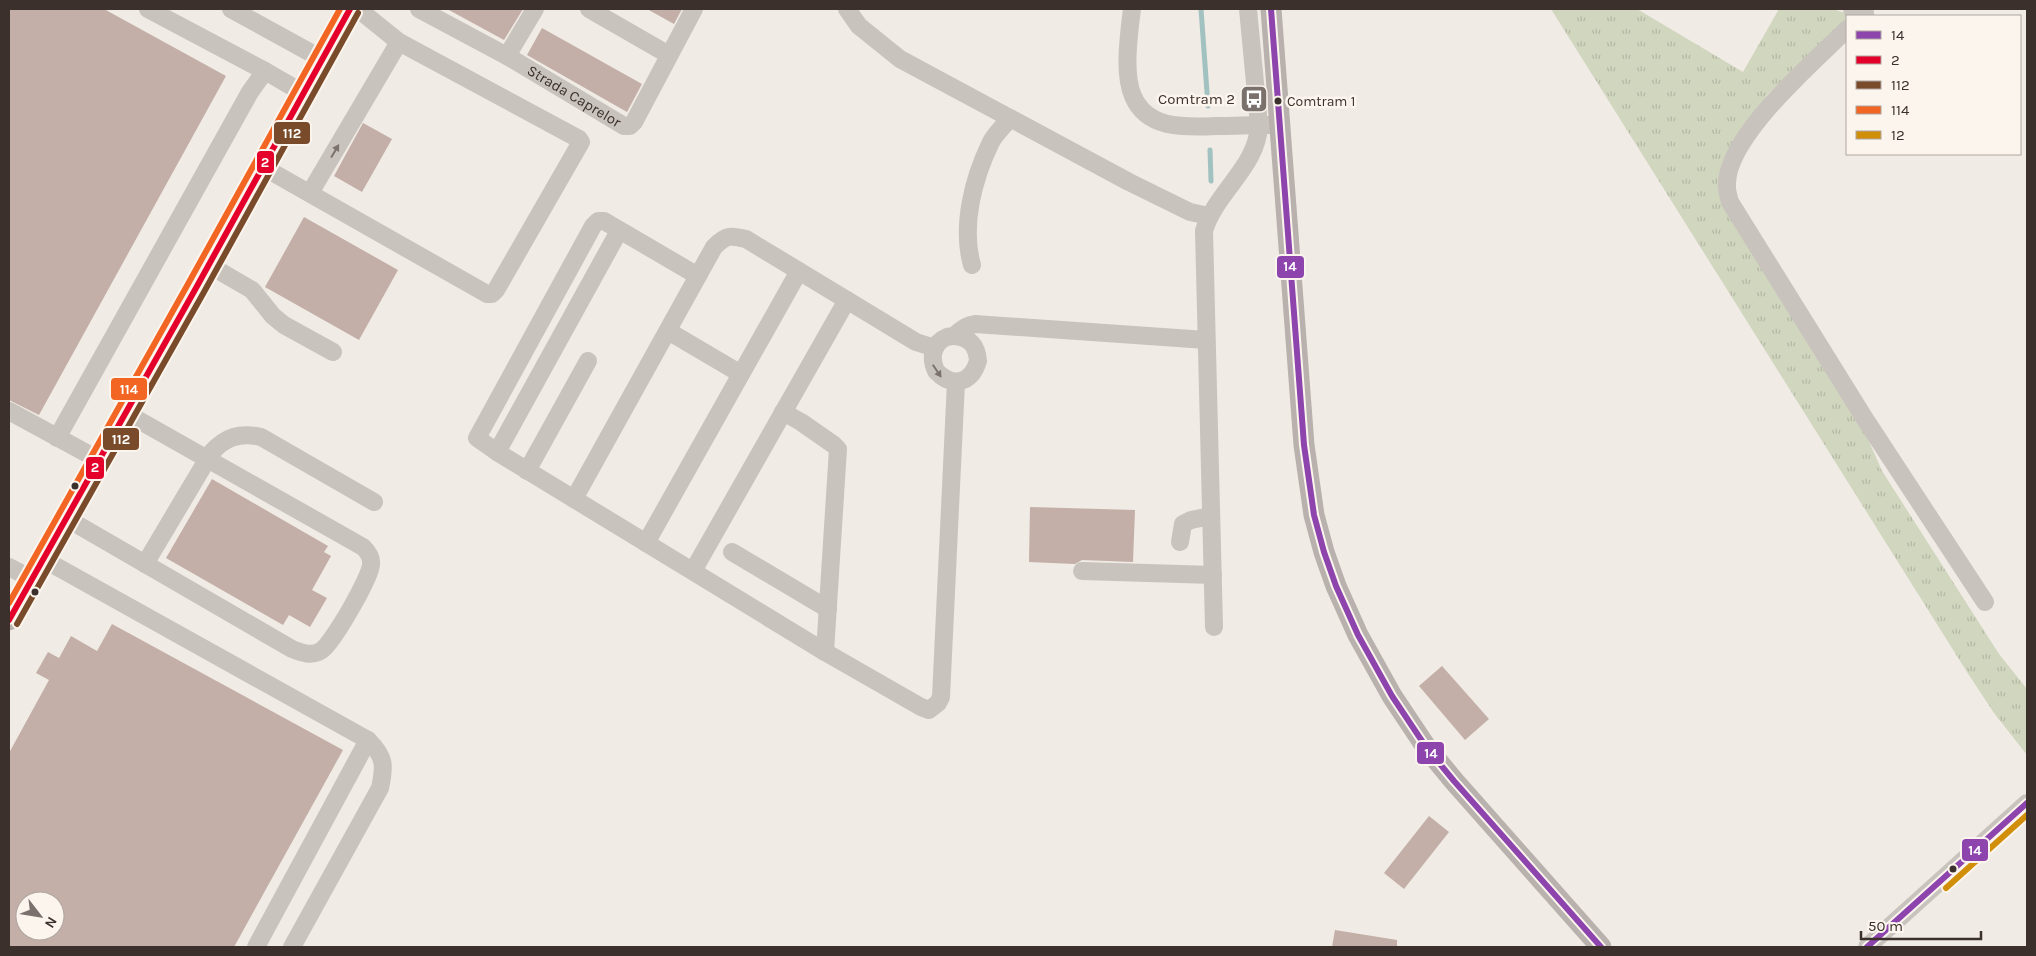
<svg xmlns="http://www.w3.org/2000/svg" width="2036" height="956" font-family="Karla,sans-serif">
  <defs>
    <pattern id="grass-tufts" width="24" height="20" patternUnits="userSpaceOnUse" patternTransform="scale(1.25)"><rect width="24" height="20" fill="#d1d6bf"/><path d="M3 7l-1-3M5 7V3M7 7l1-3M15 17l-1-3M17 17v-4M19 17l1-3" fill="none" stroke="#b4b8a4"/></pattern>
  </defs>
  <rect width="100%" height="100%" fill="#f0ebe5"/>
  <!-- grass -->
  <path fill="url(#grass-tufts)" d="M1551 9H1637L1743 72 1779 9H1832L1852 15 1847 16V20L1768 94 1735 142 1723 205 1868 439 1882 471 1999 654 2027 689V755L1994 713 1967 672Z"/>
  <g fill="none" stroke-linecap="round" stroke-linejoin="round">
    <!-- stream -->
    <path stroke="#a1c2c1" stroke-width="5" d="M1201 9 1208 106
      M1210 150 1211 181"/>
  </g>
  <!-- building -->
  <path fill="#c3afa7" fill-rule="evenodd" d="M9 9H104L226 76 39 415 9 400Z
    M447 9H523L504 40Z
    M647 9H682L674 24Z
    M542 28 642 84 627 112 527 55Z
    M363 123 392 139 362 192 334 176Z
    M304 217 398 270 359 340 265 287Z
    M212 479 328 546 324 552 331 556 312 590 327 598 310 627 289 615 283 625 166 558Z
    M1030 507 1135 510 1133 562 1082 560 1075 564 1029 562Z
    M112 624 343 750 234 947H9V753L49 680 36 673 48 652 59 658 71 636 97 651ZM25 901H55V931H25Z
    M1442 666 1489 719 1465 740 1419 686Z
    M1429 816 1449 832 1404 889 1384 873Z
    M1335 930 1397 940V947H1332Z"/>
  <g fill="none" stroke-linecap="round" stroke-linejoin="round">
    <!-- minor -->
    <g stroke="#c9c3be" stroke-width="18">
      <path d="M148 9 265 71"/>
      <path d="M231 9 322 59"/>
      <path id="s1" d="M419 9 507 56 624 126H630L634 122 694 9"/>
      <path d="M589 9 669 55"/>
      <path d="M847 9 859 26 900 59 1129 182 1190 212 1209 216"/>
      <path d="M1132 9C1129 33 1123 74 1133 96 1147 130 1186 127 1216 126 1234 126 1252 125 1270 125"/>
      <path d="M1852 9 1865 13"/>
      <path d="M1847 29C1814 62 1724 138 1727 187 1727 192 1729 198 1730 202L1865 419 1985 602"/>
      <path d="M507 56 535 9"/>
      <path d="M263 167 487 294H492L496 290 581 142 579 139 399 42 358 9"/>
      <path d="M310 193 399 42"/>
      <path d="M209 265 252 290 273 316 284 325 333 352"/>
      <path d="M972 265C961 226 973 179 991 142 995 134 1004 126 1010 118"/>
      <path d="M698 276 604 221H598L593 226 477 438 497 452 825 652 921 707 929 710 938 703 941 697 956 382"/>
      <path d="M668 331 741 374"/>
      <path d="M954 336C970 337 977 346 978 361 971 384 952 388 936 371 930 358 932 343 947 337 950 336 952 337 955 335 963 329 964 326 975 324L1206 340"/>
      <path d="M9 411 99 460"/>
      <path d="M783 412 801 422 834 445 838 449 825 652"/>
      <path d="M57 438 250 92 265 71 303 93"/>
      <path d="M497 452 619 231"/>
      <path d="M527 471 588 361"/>
      <path d="M574 499 714 247C726 235 730 235 746 239L916 342 935 348"/>
      <path d="M66 518 292 649C302 653 312 657 322 650 333 642 371 577 371 564 372 557 368 552 363 547L126 413"/>
      <path d="M1180 542 1183 524 1191 520 1211 516"/>
      <path d="M646 543 799 271"/>
      <path d="M732 552 828 609"/>
      <path d="M43 559 368 740C385 757 385 765 380 788L292 947"/>
      <path d="M145 564 211 453C225 437 240 432 261 437L374 502"/>
      <path d="M9 567 32 579"/>
      <path d="M693 571 847 300"/>
      <path d="M1082 571 1213 575"/>
      <path d="M1214 627 1204 231C1215 193 1258 166 1259 125L1248 9"/>
      <path d="M256 947 368 740"/>
      <path d="M1867 947 2027 803"/>
    </g>
    <!-- major -->
    <path stroke="#b8b1ad" stroke-width="21" d="M1271 9 1304 445 1314 515 1324 552 1336 586 1358 635 1392 696 1426 747 1454 781 1601 947
      M9 620 196 288 350 9"/>
    <!-- bus-1 casing -->
    <g stroke="#fbf5ee" stroke-width="10">
      <path id="bus-1" d="M1271 9 1304 445 1314 515 1324 552 1336 586 1358 635 1392 696 1426 747 1454 781 1601 947
        M1867 947 2027 803"/>
    </g>
    <!-- bus-2 casing -->
    <g stroke="#fbf5ee" stroke-width="10">
      <path id="bus-2" d="M9 620 196 288 350 9"/>
    </g>
    <!-- bus-3 casing -->
    <g stroke="#fbf5ee" stroke-width="10">
      <path id="bus-3" d="M17 624 204 292 358 13"/>
    </g>
    <!-- bus-4 casing -->
    <g stroke="#fbf5ee" stroke-width="10">
      <path id="bus-4" d="M9 603 188 284 340 9"/>
    </g>
    <!-- bus-5 casing -->
    <g stroke="#fbf5ee" stroke-width="10">
      <path id="bus-5" d="M1946 888 2027 815"/>
    </g>
    <!-- bus-1 -->
    <use href="#bus-1" stroke="#8e44ad" stroke-width="6"/>
    <!-- bus-2 -->
    <use href="#bus-2" stroke="#e4002b" stroke-width="6"/>
    <!-- bus-3 -->
    <use href="#bus-3" stroke="#7a4b2a" stroke-width="6"/>
    <!-- bus-4 -->
    <use href="#bus-4" stroke="#f26522" stroke-width="6"/>
    <!-- bus-5 -->
    <use href="#bus-5" stroke="#d18e09" stroke-width="6"/>
  </g>
  <!-- one-way arrows -->
  <defs><path id="oneway-solid" d="M-6-.8H1V-3.2L6.5 0L1 3.2V.8H-6Z" transform="scale(1.25)"/></defs>
  <g fill="#7b726d">
    <use href="#oneway-solid" transform="translate(335 151) rotate(-59)"/>
    <use href="#oneway-solid" transform="translate(937 371) rotate(56)"/>
  </g>
  <!-- icons -->
  <defs>
    <g id="bus-square" transform="scale(1.4375)"><rect x="-9" y="-9" width="18" height="18" rx="4" fill="#7a716c" stroke="#fbf5ee"/><path d="M-5-6H5V4H4V6H2V4H-2V6H-4V4H-5ZM-3.5-4V0h7V-4ZM-3.5 1.2v1.5H-2V1.2ZM2 1.2v1.5H3.5V1.2Z" fill="#fff"/></g>
  </defs>
  <g fill-rule="evenodd">
    <use href="#bus-square" x="1254" y="99"/>
  </g>
  <!-- markers -->
  <g fill="#3b302b" stroke="#fbf5ee" stroke-width="2">
    <circle cx="1278" cy="101" r="4.5"/>
    <circle cx="75" cy="486" r="4.5"/>
    <circle cx="35" cy="592" r="4.5"/>
    <circle cx="1953" cy="869" r="4.5"/>
  </g>
  <g text-anchor="middle" dominant-baseline="central" stroke-width="5" stroke-linejoin="round" paint-order="stroke">
    <!-- bus labels -->
    <g font-size="14" fill="#3b302b" stroke="#fbf5ee" text-anchor="start">
      <text x="1287" y="101">Comtram 1</text>
    </g>
    <!-- street labels -->
    <g font-size="15" fill="#3b302b" stroke="#fbf5ee">
      <text stroke="none"><textPath href="#s1" startOffset="178">Strada Caprelor</textPath></text>
    </g>
    <!-- poi labels -->
    <g font-size="15" fill="#3b302b" stroke="#fbf5ee" text-anchor="end">
      <text x="1235" y="99">Comtram 2</text>
    </g>
  </g>
  <g stroke="#fbf5ee" stroke-width="2">
    <rect x="273" y="121" width="38" height="24" rx="5" fill="#7a4b2a"/>
    <rect x="256" y="150" width="19" height="24" rx="5" fill="#e4002b"/>
    <rect x="1276" y="255" width="29" height="24" rx="5" fill="#8e44ad"/>
    <rect x="110" y="377" width="38" height="24" rx="5" fill="#f26522"/>
    <rect x="102" y="427" width="38" height="24" rx="5" fill="#7a4b2a"/>
    <rect x="85" y="456" width="20" height="24" rx="5" fill="#e4002b"/>
    <rect x="1416" y="741" width="29" height="24" rx="5" fill="#8e44ad"/>
    <rect x="1961" y="838" width="28" height="24" rx="5" fill="#8e44ad"/>
  </g>
  <g font-size="14" text-anchor="middle" font-weight="bold" fill="#fff">
    <text x="292" y="138">112</text>
    <text x="265" y="167">2</text>
    <text x="1290" y="271">14</text>
    <text x="129" y="394">114</text>
    <text x="121" y="444">112</text>
    <text x="95" y="472">2</text>
    <text x="1431" y="758">14</text>
    <text x="1975" y="855">14</text>
  </g>
  <!-- border -->
  <rect width="2036" height="956" fill="none" stroke="#3b302b" stroke-width="20"/>
  <!-- legend -->
  <rect x="1846" y="15" width="175" height="140" fill="#fbf5ee" stroke="#aea6a0"/>
  <rect x="1856" y="31" width="25" height="8" fill="#8e44ad" stroke="#aea6a0"/>
  <text x="1891" y="40" font-size="15" fill="#3b302b">14</text>
  <rect x="1856" y="56" width="25" height="8" fill="#e4002b" stroke="#aea6a0"/>
  <text x="1891" y="65" font-size="15" fill="#3b302b">2</text>
  <rect x="1856" y="81" width="25" height="8" fill="#7a4b2a" stroke="#aea6a0"/>
  <text x="1891" y="90" font-size="15" fill="#3b302b">112</text>
  <rect x="1856" y="106" width="25" height="8" fill="#f26522" stroke="#aea6a0"/>
  <text x="1891" y="115" font-size="15" fill="#3b302b">114</text>
  <rect x="1856" y="131" width="25" height="8" fill="#d18e09" stroke="#aea6a0"/>
  <text x="1891" y="140" font-size="15" fill="#3b302b">12</text>
  <!-- north arrow -->
  <g transform="translate(40 916) rotate(121)"><circle r="24" fill="#fbf5ee" stroke="#aea6a0"/>
  <path d="M0-4L9 19L0 12L-9 19Z" fill="#7a716c"/>
  <text y="-8" font-size="14" font-weight="bold" text-anchor="middle" fill="#3b302b">N</text>
  </g>
  <!-- scale -->
  <path d="M1861 931v8h120v-8" fill="none" stroke="#3b302b" stroke-width="2.5"/>
  <text x="1868" y="931" font-size="15" fill="#3b302b" stroke="#fbf5ee" stroke-width="4" paint-order="stroke">50 m</text>
</svg>
